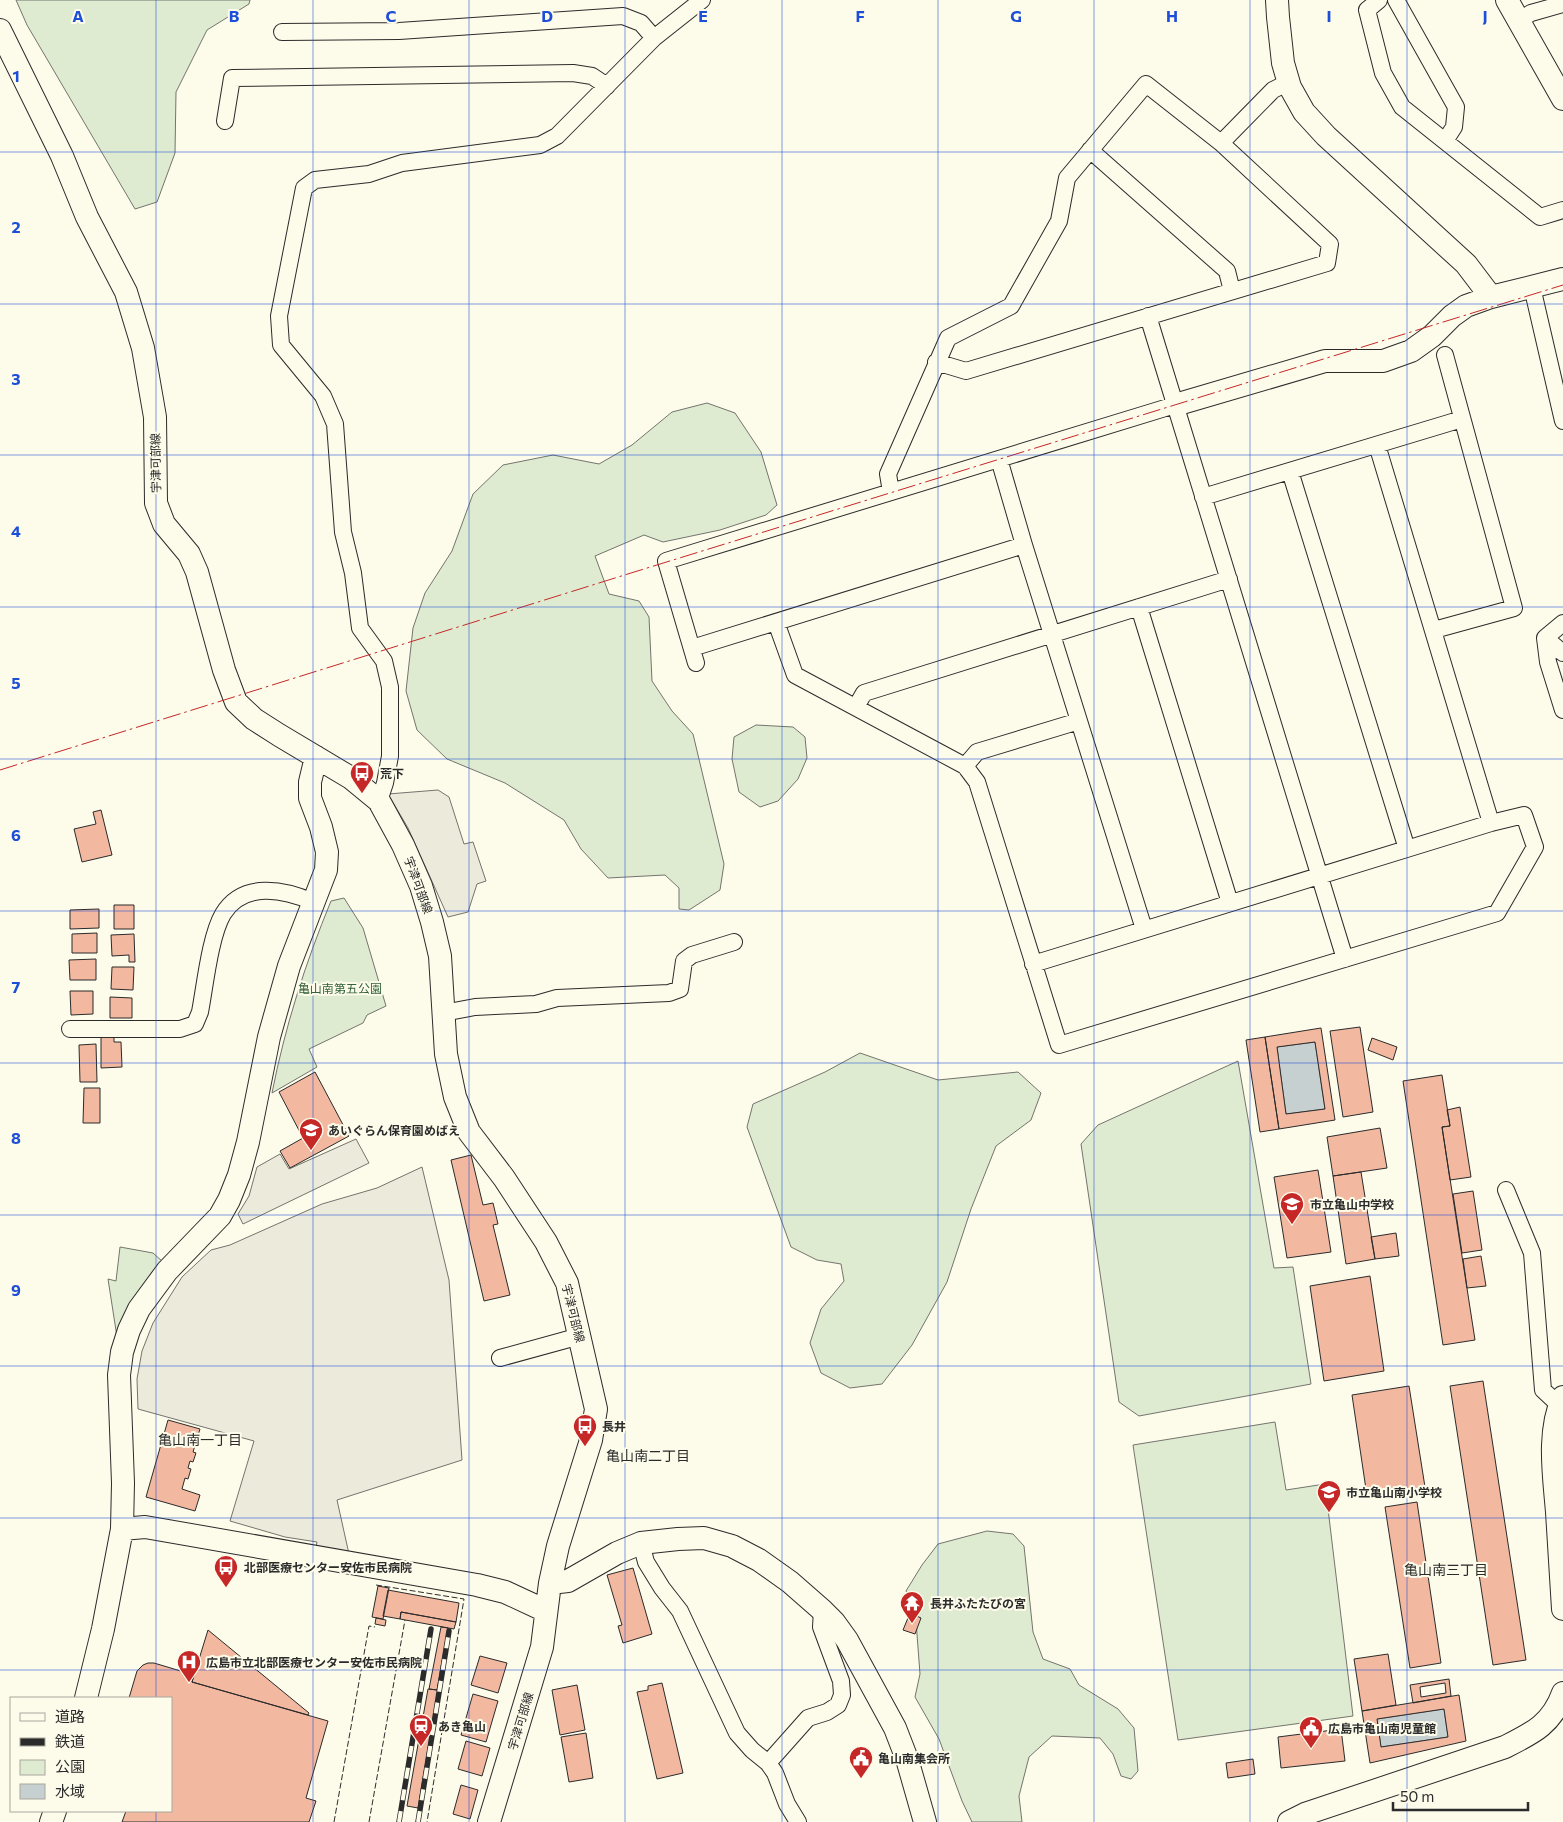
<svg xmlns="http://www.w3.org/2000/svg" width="1563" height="1822" font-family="Commissioner,'Noto Sans JP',sans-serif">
  <rect width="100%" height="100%" fill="#fdfbea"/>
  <!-- green -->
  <path fill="#deebd1" stroke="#74746e" d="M16 0H250L249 4 207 30 176 92 175 153 157 202 135 209 27 25Z
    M707 403 735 413 761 452 777 505 766 515 720 530 663 542 644 535 595 556 609 594 639 601 649 617 652 681 672 711 693 734 724 864 720 890 689 910 679 909V888L665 875 608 878 581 849 564 820 505 783 447 759 417 730 406 691 413 628 425 593 452 551 473 494 503 465 553 455 599 464 632 445 672 412Z
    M756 725 793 727 805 737 807 758 798 779 778 801 760 807 739 792 732 759 734 737Z
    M344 898 363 928 386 1006 367 1015 363 1023 309 1049 317 1067 272 1093C285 1027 305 964 331 901Z
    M860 1053 938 1080 1018 1072 1041 1093 1031 1120 996 1146 971 1209 947 1282 912 1345 882 1384 850 1388 821 1373 810 1343 821 1309 844 1281 841 1264 817 1260 791 1247 747 1127 753 1104 825 1072Z
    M1238 1061 1274 1268 1293 1267 1311 1384 1139 1416 1119 1402 1081 1144 1098 1125Z
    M120 1247 153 1253 163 1262 117 1337 108 1279 116 1281Z
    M1275 1422 1286 1490 1325 1484 1353 1716 1178 1740 1133 1445Z
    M987 1531 1013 1534 1024 1546 1033 1632 1043 1659 1070 1669 1079 1685 1118 1709 1134 1728 1138 1771 1131 1779 1121 1776 1113 1754 1100 1738 1052 1736 1029 1757 1019 1796 1022 1822H972L962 1801 939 1739 915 1697 920 1674 915 1608 906 1591 922 1565 938 1544Z"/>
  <!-- parking -->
  <path fill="#eceadb" stroke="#74746e" d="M438 790 449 797 464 844 473 842 486 881 477 884 468 912 448 917 408 828 388 794Z
    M356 1139 369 1163 243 1224 238 1214 249 1196 257 1167 280 1154 289 1169Z
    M422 1167 449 1280 462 1460 337 1500 349 1554 316 1547 317 1542 285 1537 230 1521 254 1441 138 1409 137 1379 142 1351 153 1323 182 1277 211 1250 230 1245 322 1204 377 1188Z"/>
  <!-- water -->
  <path fill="#c7d0d0" stroke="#74746e" d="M1315 1042 1325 1109 1286 1114 1277 1047Z
    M1444 1709 1448 1737 1381 1747 1377 1719Z"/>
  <!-- building -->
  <path fill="#f2b8a0" stroke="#2b2b2b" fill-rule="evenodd" d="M101 810 112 855 82 862 74 829 96 824 93 812Z
    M114 905H134V929H114Z
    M99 909V928L70 929V910Z
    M97 933V953H72V934Z
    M134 934 135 962H129V955L112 956 111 935Z
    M96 959V980H70L69 960Z
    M112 967H134L133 990 111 989Z
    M70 991H93V1014L71 1015Z
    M110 997 132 998V1018H110Z
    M1360 1027 1373 1112 1343 1117 1330 1031Z
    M1321 1028 1335 1120 1279 1129 1265 1037ZM1315 1042 1325 1109 1286 1114 1277 1047Z
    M101 1034H114V1042H121L122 1067 101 1068Z
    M1265 1037 1279 1129 1260 1132 1246 1040Z
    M1372 1038 1397 1047 1393 1060 1368 1050Z
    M96 1044 97 1082H80L79 1045Z
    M315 1072 349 1136 290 1168 280 1151 303 1138 279 1092Z
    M1442 1075 1450 1126 1442 1127 1475 1340 1443 1345 1403 1081Z
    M84 1088H100V1123H83Z
    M1460 1107 1471 1177 1450 1180 1442 1127 1450 1126 1447 1110Z
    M1380 1128 1387 1168 1333 1176 1327 1137Z
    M471 1155 483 1205 493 1203 498 1224 493 1225 510 1295 484 1301 451 1160Z
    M1318 1170 1331 1252 1287 1258 1274 1177Z
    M1361 1172 1375 1259 1346 1264 1333 1176Z
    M1473 1191 1482 1250 1462 1253 1453 1194Z
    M1396 1233 1399 1256 1375 1259 1371 1237Z
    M1481 1256 1486 1286 1467 1288 1463 1259Z
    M1370 1276 1384 1371 1324 1381 1310 1286Z
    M1483 1381 1526 1660 1493 1665 1450 1386Z
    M1409 1386 1425 1487 1367 1496 1352 1395Z
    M168 1420 200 1429 193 1452 196 1453 193 1462 190 1461 188 1468 191 1469 188 1479 185 1478 182 1489 200 1495 195 1511 146 1497Z
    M1417 1502 1441 1663 1410 1668 1385 1507Z
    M633 1568 652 1634 623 1643 618 1626 622 1625 607 1575Z
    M378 1586 389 1588 383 1619 372 1617Z
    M388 1590 459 1603 456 1622 401 1612 400 1619 383 1616Z
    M401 1612 456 1622 454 1629 400 1619Z
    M910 1613 921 1618 915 1634 903 1630Z
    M376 1618 386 1620 385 1626 375 1624Z
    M441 1627 448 1628 437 1690 429 1689Z
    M208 1630 309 1713 308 1715 192 1682Z
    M1388 1654 1396 1705 1362 1711 1354 1659Z
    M480 1656 507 1663 498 1693 471 1685Z
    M148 1663H154L194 1675 192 1682 328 1721 306 1798 316 1801 309 1822H122L126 1811H171V1698H129L137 1671 143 1665Z
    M1449 1679 1451 1696 1413 1703 1410 1685ZM1445 1683 1446 1693 1421 1697 1420 1687Z
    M662 1683 683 1773 657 1779 637 1692 648 1690V1686Z
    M577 1685 585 1730 560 1735 552 1690Z
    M428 1689 438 1690 418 1808 407 1806Z
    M473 1694 498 1701 486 1742 461 1735Z
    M1459 1695 1466 1741 1370 1763 1362 1711ZM1444 1709 1448 1737 1381 1747 1377 1719Z
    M1341 1729 1345 1761 1281 1768 1278 1737Z
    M586 1733 593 1778 569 1782 561 1737Z
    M466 1741 490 1748 482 1776 458 1769Z
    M1253 1759 1255 1774 1228 1778 1226 1763Z
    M461 1785 478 1790 470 1819 453 1814Z"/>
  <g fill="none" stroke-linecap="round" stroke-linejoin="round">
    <!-- street casing -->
    <g stroke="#2b2b2b" stroke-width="18">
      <path id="street" d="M1379 0 1367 10 1383 73 1402 107 1540 217 1563 210
        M1396 0 1456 107 1454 127 1445 141
        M1519 20 1531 13 1563 4
        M282 32 399 31 623 16 641 23 654 38
        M225 121 232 78 573 73 592 76 607 86
        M1221 143 1273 90 1289 82
        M1090 150 1227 271 1232 291
        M1532 287 1563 421
        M1148 316 1345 959
        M1377 445 1491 823
        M999 459 1024 545 1144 929
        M1290 471 1407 849
        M891 492 888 474 948 338 1011 306 1059 221 1067 178 1146 84 1221 143 1330 244 1327 263 966 371 936 362
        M1203 497 1462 419
        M1139 607 1230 903
        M776 622 795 675 965 766 977 782 1059 1045 1497 913 1535 847 1524 815 1491 823 1033 964
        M1563 623 1545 638 1548 662 1563 710
        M1434 630 1514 608 1445 355
        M1545 638 1563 653
        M692 648 1024 545
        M696 663 666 561 1175 405
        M856 707 864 693 1229 579
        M965 766 977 752 1079 721
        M379 801 385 783 390 756V687L384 661 360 628 353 573 343 532 335 424 323 396 281 345 279 316 304 188 315 180 369 174 402 163 540 145 557 136 654 38 702 0
        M443 1013 475 1007 536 1004 557 998 669 993 680 989 684 961 692 955 734 942
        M70 1029H180L195 1024 200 1012C205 986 210 936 223 914 243 881 284 889 313 902
        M1506 1190 1532 1253 1543 1390 1559 1405
        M500 1358 580 1336
        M641 1543 646 1562 662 1588 680 1611 737 1733 752 1750 768 1763 775 1773 787 1804 798 1822
        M768 1763 808 1718 827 1712 838 1705 842 1695 841 1681 821 1627 822 1610"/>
    </g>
    <!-- secondary casing -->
    <g stroke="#2b2b2b" stroke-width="24">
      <path id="secondary" d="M1277 0 1278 17 1283 63 1290 87 1304 112 1326 136 1466 264 1491 297
        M1507 0 1563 99
        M0 30 62 156 87 217 126 292 143 348 155 417 156 503 164 524 189 554 197 572 224 670 236 702 254 719 279 735 351 778 379 801 403 845 421 886 432 922 440 956 446 1054 455 1097 469 1132 504 1178 546 1242 567 1283 596 1409 591 1440 558 1546 550 1583 542 1647 489 1822
        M1175 405 1325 361H1383L1411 351 1432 336 1452 316 1466 306 1491 297 1563 279
        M1563 1397C1547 1432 1554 1475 1557 1512 1559 1544 1561 1576 1563 1609
        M122 1529 145 1527 477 1585 505 1592 546 1611
        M550 1583 568 1581 617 1553 641 1543 678 1539 704 1538 732 1546 759 1560 790 1582 822 1610 834 1622 847 1640 895 1728 907 1759 925 1822
        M86 1698 103 1629 122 1529 123 1483 119 1375 122 1352 129 1330 139 1309 167 1271 220 1216 229 1200 239 1175 248 1142 269 1037 289 966 326 870 327 852 321 827 310 798V782L316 757
        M51 1822 55 1811
        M1289 1822 1305 1814 1505 1747C1533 1733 1552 1724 1563 1693"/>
    </g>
    <!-- street -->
    <use href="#street" stroke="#fdfbea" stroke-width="16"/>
    <!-- secondary -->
    <use href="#secondary" stroke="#fdfbea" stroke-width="22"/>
    <!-- rail casing -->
    <g stroke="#2b2b2b" stroke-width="5.5">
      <path id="rail" d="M399 1822 431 1629
        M418 1822 449 1631"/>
    </g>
    <!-- rail -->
    <use href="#rail" stroke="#fdfbea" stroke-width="4" stroke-dasharray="11" stroke-linecap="butt"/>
    <!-- fence -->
    <path stroke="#2b2b2b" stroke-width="1" stroke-dasharray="6 2.5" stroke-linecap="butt" d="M376 1585 464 1599 427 1822
      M334 1822 369 1626 375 1627
      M369 1822 405 1620"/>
    <!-- power -->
    <path stroke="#c62828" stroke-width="1" stroke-dasharray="18 4 2.5 4" stroke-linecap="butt" d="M0 770 631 573 1563 285"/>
  </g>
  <!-- grid -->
  <path fill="none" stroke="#1d4ed8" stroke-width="1" stroke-opacity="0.55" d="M156 0V1698M313 0V1822M469 0V1822M625 0V1822M782 0V1822M938 0V1822M1094 0V1822M1250 0V1822M1407 0V1822M0 152H1563M0 304H1563M0 455H1563M0 607H1563M0 759H1563M0 911H1563M0 1063H1563M0 1215H1563M0 1366H1563M0 1518H1563M0 1670H1563M156 1811V1822"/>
  <!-- icons -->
  <defs>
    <g id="bus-pin" transform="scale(1.25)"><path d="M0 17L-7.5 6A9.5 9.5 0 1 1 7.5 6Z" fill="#c62828" stroke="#fdfbea"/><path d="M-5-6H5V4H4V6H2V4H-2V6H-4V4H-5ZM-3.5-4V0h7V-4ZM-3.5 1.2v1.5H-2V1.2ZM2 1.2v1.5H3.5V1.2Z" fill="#fff"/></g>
    <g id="school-pin" transform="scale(1.25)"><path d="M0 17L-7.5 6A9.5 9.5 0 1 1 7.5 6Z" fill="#c62828" stroke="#fdfbea"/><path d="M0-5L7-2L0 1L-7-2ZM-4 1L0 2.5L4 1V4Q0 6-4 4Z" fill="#fff"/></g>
    <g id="temple-pin" transform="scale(1.25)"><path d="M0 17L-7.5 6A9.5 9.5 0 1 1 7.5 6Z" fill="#c62828" stroke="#fdfbea"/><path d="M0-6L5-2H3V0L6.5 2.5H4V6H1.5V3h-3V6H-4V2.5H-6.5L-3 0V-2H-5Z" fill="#fff"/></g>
    <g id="hospital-pin" transform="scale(1.25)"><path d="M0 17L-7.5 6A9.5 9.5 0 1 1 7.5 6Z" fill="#c62828" stroke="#fdfbea"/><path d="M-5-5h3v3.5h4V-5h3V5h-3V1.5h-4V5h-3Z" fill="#fff"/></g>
    <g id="station-pin" transform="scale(1.25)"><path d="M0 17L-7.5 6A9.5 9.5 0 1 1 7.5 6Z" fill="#c62828" stroke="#fdfbea"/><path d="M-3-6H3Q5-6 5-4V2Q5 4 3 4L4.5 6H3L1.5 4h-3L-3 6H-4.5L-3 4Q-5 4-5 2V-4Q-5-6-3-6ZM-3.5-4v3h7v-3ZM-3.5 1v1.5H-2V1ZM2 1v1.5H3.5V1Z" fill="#fff"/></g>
    <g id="civic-pin" transform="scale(1.25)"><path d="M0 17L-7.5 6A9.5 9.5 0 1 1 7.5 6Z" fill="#c62828" stroke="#fdfbea"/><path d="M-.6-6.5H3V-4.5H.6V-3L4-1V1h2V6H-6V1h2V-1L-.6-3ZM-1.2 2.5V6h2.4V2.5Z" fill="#fff"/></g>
  </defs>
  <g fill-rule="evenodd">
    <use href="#bus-pin" x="362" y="773"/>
    <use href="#school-pin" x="311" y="1130"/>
    <use href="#school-pin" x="1292" y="1204"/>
    <use href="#bus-pin" x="585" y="1426"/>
    <use href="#school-pin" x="1329" y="1492"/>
    <use href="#bus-pin" x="226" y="1567"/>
    <use href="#temple-pin" x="912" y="1603"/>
    <use href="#hospital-pin" x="189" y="1662"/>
    <use href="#station-pin" x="421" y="1726"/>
    <use href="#civic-pin" x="1311" y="1728"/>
    <use href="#civic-pin" x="861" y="1758"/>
  </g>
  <g text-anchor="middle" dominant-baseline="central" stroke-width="4" stroke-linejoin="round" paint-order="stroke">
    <!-- street labels -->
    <g font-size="12" fill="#2b2b2b" stroke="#fdfbea">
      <text transform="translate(155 463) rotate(-91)">宇津可部線</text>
      <text transform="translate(419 885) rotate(70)">宇津可部線</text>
      <text transform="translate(574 1313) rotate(76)">宇津可部線</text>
      <text transform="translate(520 1721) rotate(-73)">宇津可部線</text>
    </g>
    <!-- poi labels -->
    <g font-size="12" font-weight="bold" fill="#2b2b2b" stroke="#fdfbea" text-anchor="start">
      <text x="380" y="773">荒下</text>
      <text x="328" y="1130">あいぐらん保育園めばえ</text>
      <text x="1310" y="1204">市立亀山中学校</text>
      <text x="602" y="1426">長井</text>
      <text x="1346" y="1492">市立亀山南小学校</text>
      <text x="244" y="1567">北部医療センター安佐市民病院</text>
      <text x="930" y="1603">長井ふたたびの宮</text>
      <text x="206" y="1662">広島市立北部医療センター安佐市民病院</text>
      <text x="438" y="1726">あき亀山</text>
      <text x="1328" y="1728">広島市亀山南児童館</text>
      <text x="878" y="1758">亀山南集会所</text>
    </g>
    <!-- park labels -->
    <g font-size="12" fill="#34623c" stroke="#fdfbea">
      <text x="340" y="988">亀山南第五公園</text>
    </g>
    <!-- neighbourhood labels -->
    <g font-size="14" fill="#2b2b2b" stroke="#fdfbea">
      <text x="200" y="1439">亀山南一丁目</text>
      <text x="648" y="1455">亀山南二丁目</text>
      <text x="1446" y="1569">亀山南三丁目</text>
    </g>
  </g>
  <g font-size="16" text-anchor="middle" font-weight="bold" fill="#1d4ed8" stroke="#fdfbea" stroke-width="4" stroke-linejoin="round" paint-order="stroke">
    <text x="78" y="22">A</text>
    <text x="234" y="22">B</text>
    <text x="391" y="22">C</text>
    <text x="547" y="22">D</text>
    <text x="703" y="22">E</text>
    <text x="860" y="22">F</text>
    <text x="1016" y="22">G</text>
    <text x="1172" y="22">H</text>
    <text x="1329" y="22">I</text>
    <text x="1485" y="22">J</text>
    <text x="16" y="82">1</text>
    <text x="16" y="233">2</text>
    <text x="16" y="385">3</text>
    <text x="16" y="537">4</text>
    <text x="16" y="689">5</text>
    <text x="16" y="841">6</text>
    <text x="16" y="993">7</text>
    <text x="16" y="1144">8</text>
    <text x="16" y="1296">9</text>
  </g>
  <!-- legend -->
  <rect x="10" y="1697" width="162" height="115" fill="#fdfbea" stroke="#a9a89e"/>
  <rect x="20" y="1713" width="25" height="8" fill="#fdfbea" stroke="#a9a89e"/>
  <text x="55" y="1722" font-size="15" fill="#2b2b2b">道路</text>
  <rect x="20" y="1738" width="25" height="8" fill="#2b2b2b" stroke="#a9a89e"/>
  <text x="55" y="1747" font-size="15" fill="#2b2b2b">鉄道</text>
  <rect x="20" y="1760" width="25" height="15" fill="#deebd1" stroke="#a9a89e"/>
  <text x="55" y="1772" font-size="15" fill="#2b2b2b">公園</text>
  <rect x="20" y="1784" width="25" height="15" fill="#c7d0d0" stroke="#a9a89e"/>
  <text x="55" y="1797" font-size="15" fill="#2b2b2b">水域</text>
  <!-- scale -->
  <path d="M1393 1802v8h135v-8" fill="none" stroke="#2b2b2b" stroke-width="2.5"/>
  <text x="1400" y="1802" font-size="15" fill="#2b2b2b" stroke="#fdfbea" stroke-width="4" paint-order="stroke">50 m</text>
</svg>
